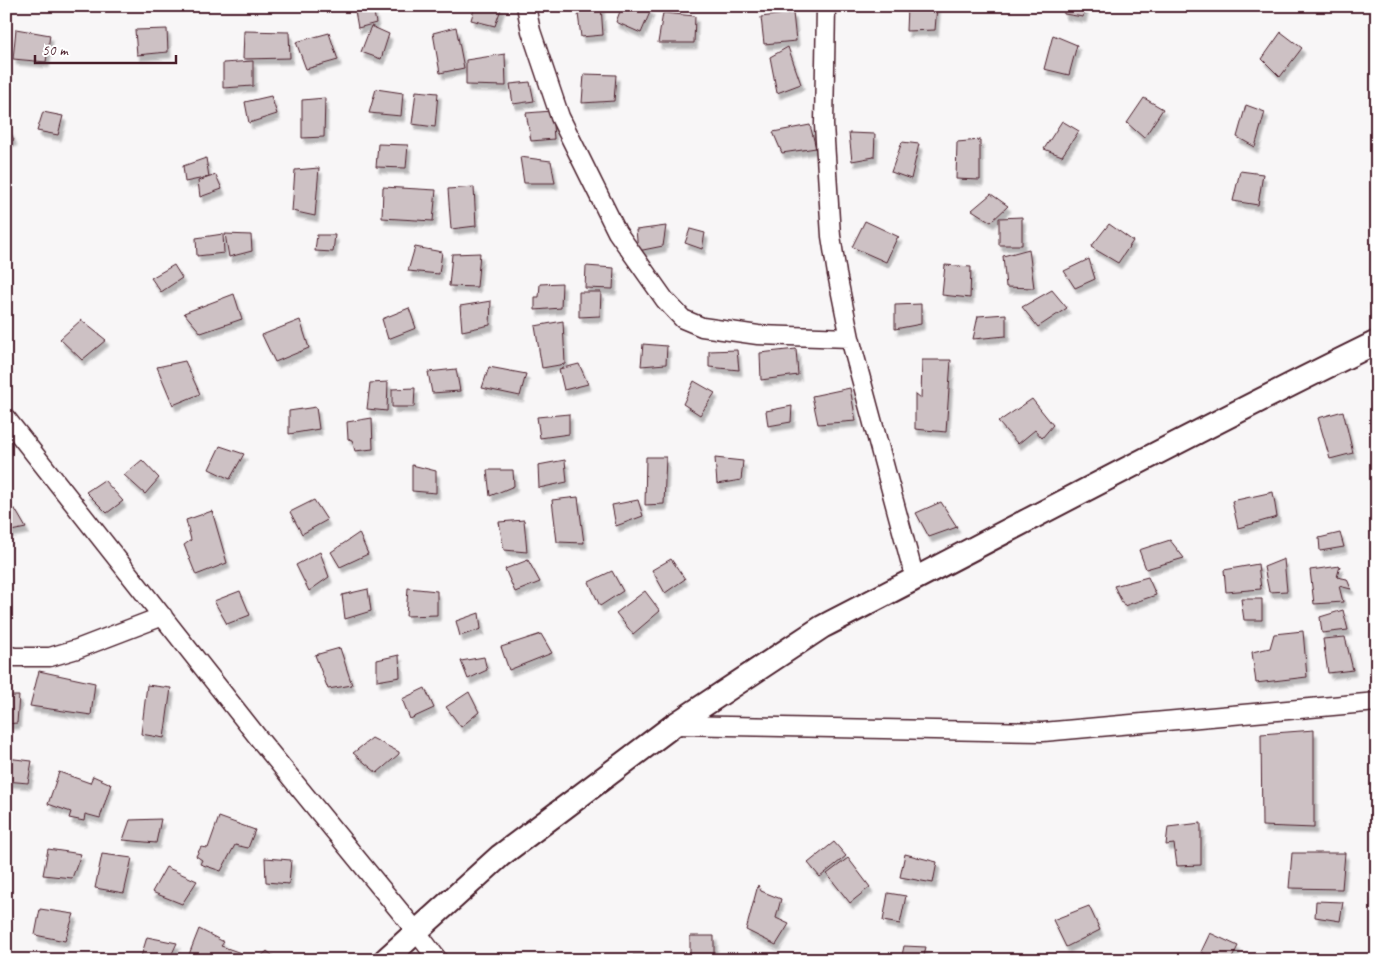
<svg xmlns="http://www.w3.org/2000/svg" width="1383" height="966" font-family="Caveat,sans-serif">
  <defs>
    <filter id="shadow"><feDropShadow dx="3" dy="5.5" stdDeviation="1" flood-color="#0004"/></filter>
  </defs>
  <rect width="100%" height="100%" fill="#f8f6f7"/>
  <filter id="ink" filterUnits="userSpaceOnUse"><feTurbulence type="fractalNoise" baseFrequency=".02" numOctaves="2"/><feDisplacementMap in="SourceGraphic" scale="10" xChannelSelector="R" yChannelSelector="G"/><feConvolveMatrix kernelMatrix="1 2 1 2 8 2 1 2 1" color-interpolation-filters="sRGB"/></filter>
  <g filter="url(#ink)">
    <!-- building -->
    <path fill="#cdc1c4" stroke="#4a1f2b" filter="url(#shadow)" d="M475 6H502L495 26 471 20Z
      M577 6H601L603 35 581 37Z
      M622 6H643L651 10 641 33 616 22Z
      M907 6H937L935 30 906 31Z
      M1063 6H1085L1083 17 1064 14Z
      M373 8 376 23 358 28 355 11Z
      M663 13 695 16 694 43H658Z
      M793 13 796 41 764 44 761 17Z
      M371 26 389 34 381 59 361 52Z
      M456 27 464 68 440 73 433 33Z
      M16 29 50 35 46 62 13 59Z
      M167 29 168 52 137 55 135 30Z
      M244 31 289 32 290 58 243 59Z
      M1281 32 1302 48 1280 77 1262 59Z
      M329 33 338 60 306 69 296 42Z
      M1053 35 1077 45 1069 75 1044 69Z
      M788 47 801 84 777 93 770 57Z
      M505 54 506 86 466 85V60Z
      M253 61V86L223 88V63Z
      M584 74 616 75 614 101 582 103Z
      M530 82 534 101 513 104 510 84Z
      M376 89 403 93 401 116 369 113Z
      M416 91 438 93 435 127 412 124Z
      M271 96 277 114 249 123 245 102Z
      M325 98 324 137 302 138V100Z
      M1144 98 1163 109 1144 138 1127 123Z
      M1246 105 1265 112 1255 147 1237 137Z
      M552 111 554 139 531 141 526 113Z
      M43 112 63 116 58 135 37 131Z
      M1062 121 1079 131 1062 156 1044 149Z
      M6 123 14 140 6 142Z
      M810 125 816 148 782 153 773 132Z
      M849 133 875 134 874 157 852 161Z
      M980 140V180L956 179 957 142Z
      M902 142 919 144 911 179 891 172Z
      M378 144 408 145 406 168 376 167Z
      M520 157 551 161 555 183H524Z
      M206 158 209 177 185 182 183 166Z
      M319 168 315 216 292 211 295 170Z
      M1240 171 1263 174 1258 205 1233 201Z
      M216 175 222 189 200 197 198 181Z
      M383 187 436 190 433 221 382 218Z
      M474 187 476 226 451 229 448 189Z
      M991 194 1008 206 991 222 972 210Z
      M1022 217V245H999V218Z
      M865 221 899 237 897 238 886 262 852 247Z
      M1109 224 1133 241 1118 263 1091 247Z
      M666 226 663 246 638 251 636 230Z
      M690 229 705 233 702 249 685 243Z
      M223 234 224 253 197 256 196 238Z
      M225 234 251 235 252 251 229 257Z
      M317 235H335L333 252 315 251Z
      M415 247 442 252 439 274 408 271Z
      M1029 249 1034 288 1006 287 1003 256Z
      M480 253 477 287 449 286 452 254Z
      M1089 259 1095 279 1075 288 1064 271Z
      M174 265 182 278 161 292 151 278Z
      M945 265 971 267 970 298 942 295Z
      M586 266 614 268 613 289 585 288Z
      M562 283 561 308 535 310V297H539L540 284Z
      M1052 290 1067 308 1038 327 1022 307Z
      M579 292H601L600 316 579 317Z
      M234 294 242 319 201 333 184 313Z
      M491 301 490 325 462 331 460 306Z
      M921 304V324L895 329V305Z
      M409 308 416 328 388 339 382 319Z
      M1006 314V336L973 339 978 316Z
      M81 320 106 340 82 360 60 339Z
      M300 320 309 348 275 362 262 335Z
      M563 321 565 364 542 368 535 326Z
      M643 344 667 346 666 364 641 366Z
      M796 349 798 375 761 380 760 353Z
      M737 350 739 370 709 367V351Z
      M922 360H951L946 432 915 429V394L921 399Z
      M185 361 200 394 173 405 157 367Z
      M579 364 588 384 564 390 559 369Z
      M489 367 526 374 520 396 482 388Z
      M456 369 460 391 432 393 428 372Z
      M694 381 715 393 700 415 683 404Z
      M388 382 387 411 367 409 370 383Z
      M415 388 414 407H392V389Z
      M850 388 856 421 818 424 812 396Z
      M1032 399 1053 425 1042 438 1035 430 1018 444 998 422Z
      M792 406 791 422 768 426 766 411Z
      M316 407 319 429 289 434V411Z
      M1343 411 1353 453 1330 459 1318 418Z
      M569 414V434L540 438 537 417Z
      M372 418 373 449 355 451 352 440 348 439 347 422Z
      M220 446 244 454 230 479 209 469Z
      M646 457H666L664 504 645 505Z
      M715 458 743 461 741 480 717 484Z
      M142 460 159 478 145 494 124 475Z
      M565 460 567 482 539 488 538 465Z
      M412 465 436 471V493L412 491Z
      M487 470H513L514 486 490 496Z
      M104 480 123 501 107 513 86 492Z
      M1273 492 1277 517 1238 528 1232 501Z
      M578 497 584 543 557 542 552 500Z
      M314 500 327 520 302 534 290 512Z
      M638 500 643 516 616 526 612 505Z
      M941 502 957 527 929 537 916 513Z
      M15 509 26 528 6 532V512Z
      M212 511 227 563 196 575 184 545 191 540 186 520Z
      M524 520 527 552 504 550 499 522Z
      M359 533 368 554 340 567 331 552Z
      M1340 533 1344 547 1320 551 1319 538Z
      M1170 540 1184 558 1146 569 1139 550Z
      M320 552 329 577 309 591 296 565Z
      M671 559 685 579 665 593 652 570Z
      M1284 559 1287 591 1269 592 1264 567Z
      M528 560 540 582 515 592 505 569Z
      M1258 564 1261 589 1226 592 1224 570Z
      M1340 566 1337 577 1347 579 1351 589 1339 586 1343 602 1314 604 1310 570Z
      M612 571 623 591 600 606 589 582Z
      M1148 577 1156 595 1124 606 1114 586Z
      M408 588 437 591V615L406 616Z
      M368 589 371 611 345 619 342 595Z
      M240 591 250 615 227 624 214 601Z
      M645 591 660 611 633 634 616 613Z
      M1241 599H1262V620H1244Z
      M1343 610 1348 630 1322 633 1320 617Z
      M479 613 481 629 460 636 456 621Z
      M1303 631 1307 677 1256 683 1252 652 1270 648 1274 634Z
      M541 634 552 653 509 670 501 647Z
      M1345 637 1353 670 1328 673 1323 639Z
      M340 648 352 685 328 689 315 655Z
      M399 655 400 677 377 681V660Z
      M484 657 487 670 468 679 461 661Z
      M39 671 95 683 91 715 30 706Z
      M147 685 171 688 164 738 141 734Z
      M425 688 434 708 410 719 402 699Z
      M469 692 479 712 461 727 446 707Z
      M6 696H19L17 723 6 724Z
      M1314 730V828L1262 826 1261 734Z
      M372 738 399 752V754L377 773 353 753Z
      M6 758 32 761 28 783 6 781Z
      M59 772 90 783 93 776 111 784 100 818 85 814 84 821 69 818 71 812 48 804Z
      M219 817 255 830 248 848 235 845 221 871 200 864 202 860 196 856 201 847 208 848Z
      M161 819 156 843 123 840 130 820Z
      M1201 823V865L1177 866 1174 844 1166 845 1168 827Z
      M834 842 846 856 820 877 808 863Z
      M48 849 81 854 72 878 43 875Z
      M1292 853H1345L1342 889 1289 888Z
      M102 854 132 858 124 893 95 888Z
      M905 854 937 862 933 883 900 877Z
      M265 858 291 860 289 884 266 882Z
      M848 858 870 887 850 903 827 874Z
      M166 867 197 881 182 904 152 892Z
      M758 885 761 891 781 899 776 918 789 924 776 945 746 930Z
      M888 893 906 896 900 924 883 921Z
      M1316 901 1343 902 1340 921 1315 917Z
      M1089 906 1100 930 1066 947 1053 920Z
      M40 909 74 914 65 941 35 935Z
      M199 929 224 942 221 946 241 953 237 960H193L188 957Z
      M1210 933 1238 946 1231 960H1219L1201 952Z
      M690 936H714V960H690Z
      M147 937 177 943 169 960H140Z
      M904 946 926 947 923 960H901Z
      M267 951 278 960H257Z
      M633 955H653V960H632Z"/>
    <g fill="none" stroke-linecap="round" stroke-linejoin="round">
      <!-- minor casing -->
      <g stroke="#4a1f2b" stroke-width="21">
        <path id="minor" d="M526 6 531 31 560 117 617 232 665 300 683 319 702 327 758 335 850 338
          M826 6 824 125 831 236 837 274 850 338 915 579
          M6 418 260 740 416 931 438 960
          M6 655 15 657H50L77 649 163 616
          M674 725 1043 732 1377 702"/>
      </g>
      <!-- tertiary casing -->
      <g stroke="#4a1f2b" stroke-width="26">
        <path id="tertiary" d="M385 960 500 856 556 814 674 725 822 627C1007 532 1190 433 1377 342"/>
      </g>
      <!-- minor -->
      <use href="#minor" stroke="#fff" stroke-width="18"/>
      <!-- tertiary -->
      <use href="#tertiary" stroke="#fff" stroke-width="22"/>
    </g>
  </g>
  <!-- margin -->
  <rect width="1383" height="966" fill="none" stroke="#fff" stroke-width="25"/>
  <rect x="12" y="12" width="1358" height="941" fill="none" stroke="#4a1f2b" stroke-width="2" filter="url(#ink)"/>
  <!-- scale -->
  <path d="M35 55v8h141v-8" fill="none" stroke="#4a1f2b" stroke-width="2.5"/>
  <text x="42" y="55" font-size="15" fill="#4a1f2b" stroke="#ffffff" stroke-width="4" paint-order="stroke">50 m</text>
</svg>
